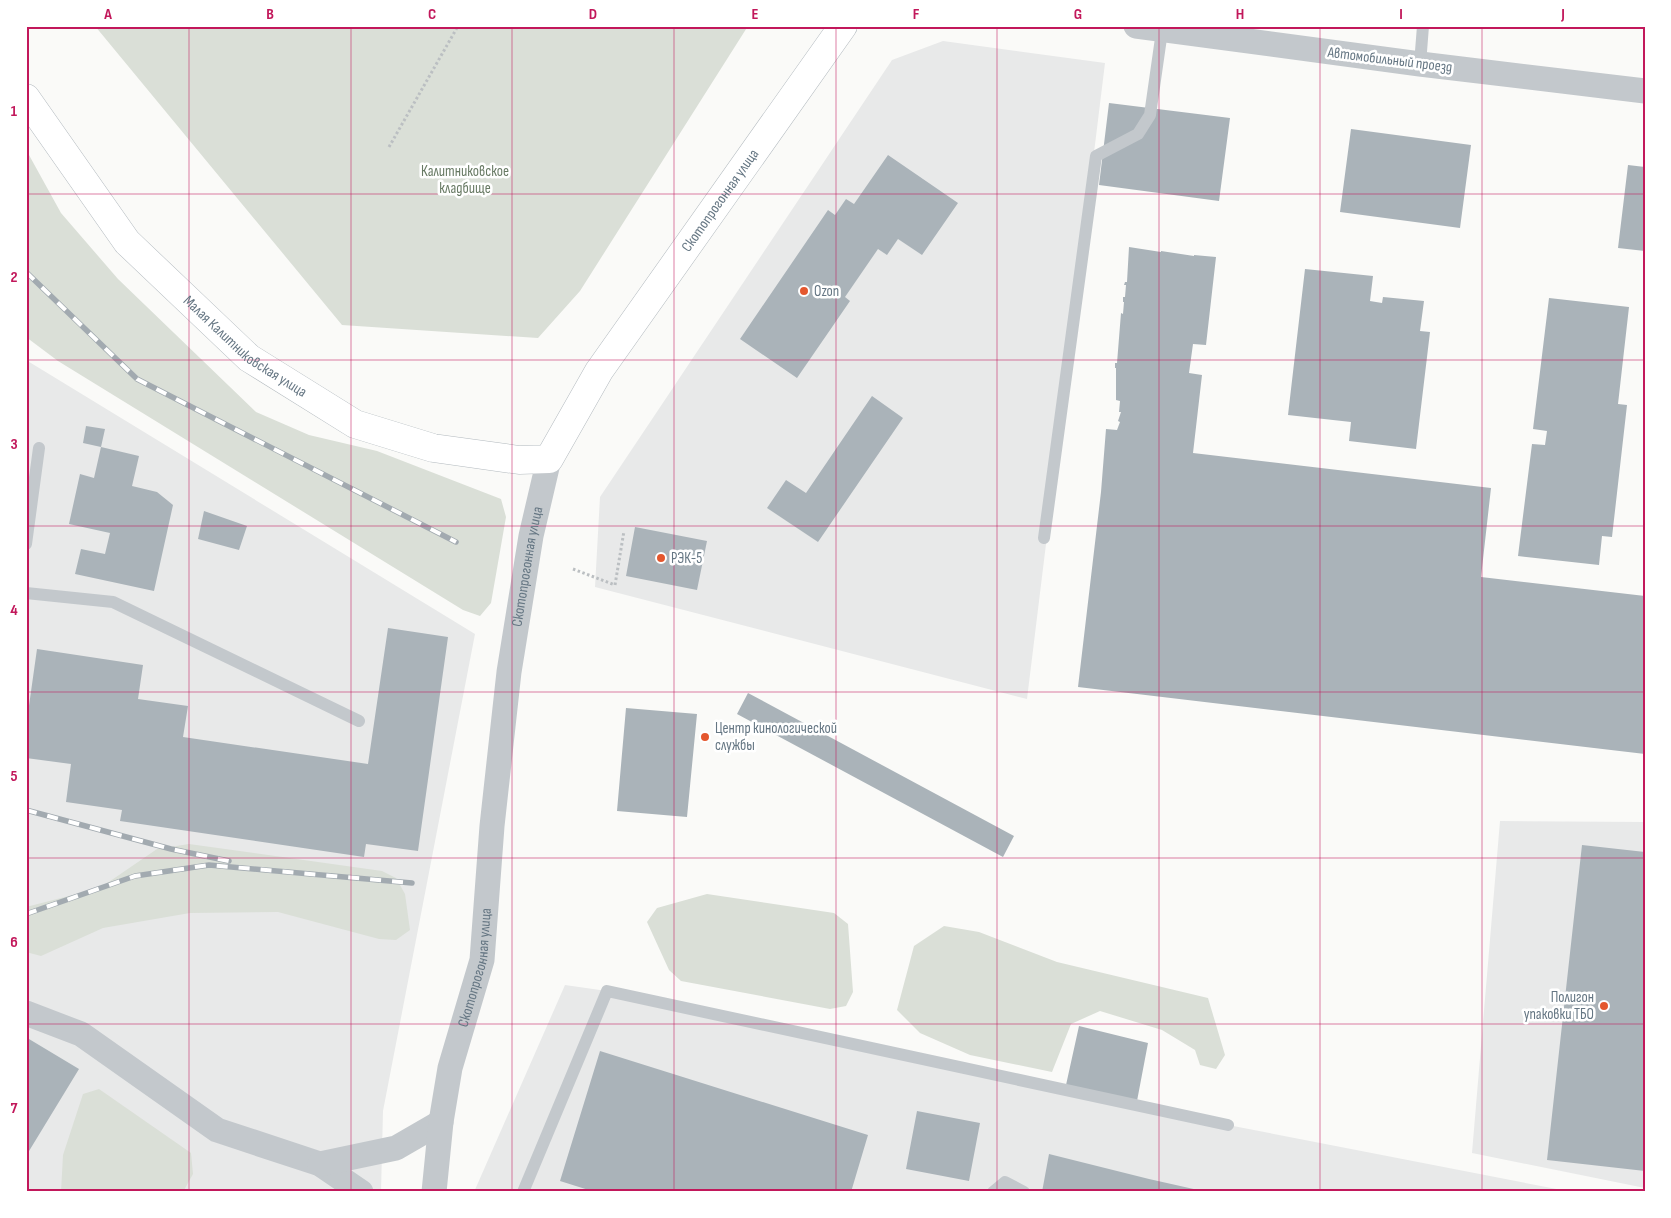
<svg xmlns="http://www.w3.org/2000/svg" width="1671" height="1218" font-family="'Sofia Sans Condensed',sans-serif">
  <rect width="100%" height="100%" fill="#fafaf8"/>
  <!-- built -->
  <path fill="#e8e9e9" d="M943 41 1105 63 1027 699 595 587 600 497 892 60Z
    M26 360 475 634 383 1111 381 1192H26Z
    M1500 821 1645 822V1188L1472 1153Z
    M565 985 607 991 1228 1125 1572 1192H474Z"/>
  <!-- green -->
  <path fill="#dadfd7" d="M95 26H748L580 291 538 338 342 325Z
    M26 153 29 155 61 213 118 279 256 412 309 435 377 451 501 499 506 517 491 603 480 616 463 610 58 361 26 337Z
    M189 844 382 871 396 878 405 894 410 930 396 940 379 939 278 912 190 913 103 928 41 956 26 952V907L100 888 157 849Z
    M707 894 834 913 848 924 853 992 846 1006 830 1009 681 981 669 970 647 922 657 908Z
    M944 926 979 932 1057 962 1208 998 1225 1055 1216 1069 1200 1065 1195 1050 1162 1030 1100 1011 1071 1024 1052 1072 970 1055 920 1033 897 1010 914 946Z
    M99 1089 191 1153 193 1174 183 1192H61L63 1155 83 1094Z"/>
  <!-- building -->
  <path fill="#aab3b9" d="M1109 103 1230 118 1219 201 1099 185Z
    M1351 129 1471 145 1460 228 1340 212Z
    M888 155 958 203 922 255 898 239 887 255 878 249 845 297 850 301 797 378 740 339 828 210 835 215 846 199 854 204Z
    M1628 165 1645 167V251L1618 248Z
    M1129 247 1161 252V251L1194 256V255L1216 257 1206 345 1193 344 1189 373 1202 375 1193 453 1491 488 1481 577 1645 596V754L1078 687 1101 492 1106 429 1117 430 1120 422 1118 421 1121 412H1119L1120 401 1116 400V368H1115V363H1117L1121 313 1123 314 1124 302H1123V297H1125L1126 285H1124L1125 282H1127Z
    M1305 269 1373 276 1370 301 1382 303 1383 297 1424 301 1420 331 1430 332 1416 449 1349 441 1351 422 1288 415Z
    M1549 298 1629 307 1618 404 1627 405 1612 537 1602 536 1599 565 1518 556 1532 444 1545 445 1547 431 1533 429Z
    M872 396 903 418 818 542 767 508 786 480 806 493Z
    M86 426 105 429 101 447 83 443Z
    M101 447 139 456 132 486 157 492 173 505 154 591 75 574 81 549 105 554 110 533 69 524 80 474 94 478Z
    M204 511 247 526 239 550 198 539Z
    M635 527 707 541 697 590 626 576Z
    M388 628 448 637 418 851 366 844 364 857 120 821 122 810 66 802 71 764 26 758V727L37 649 143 665 138 699 188 706 183 737 368 764Z
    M748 693 1014 836 1003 857 737 714Z
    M626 708 697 714 687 817 617 811Z
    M1582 845 1645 852V1171L1547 1160Z
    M1079 1026 1148 1043 1137 1101 1066 1085Z
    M29 1039 79 1069 26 1156V1044Z
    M600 1051 868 1135 851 1192H595L560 1181Z
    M917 1111 980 1123 969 1181 906 1169Z
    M1049 1154 1149 1179 1207 1192H1042Z"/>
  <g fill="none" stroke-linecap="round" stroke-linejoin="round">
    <!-- secondary casing -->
    <g stroke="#b3babf" stroke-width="29">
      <g id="secondary">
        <path id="s2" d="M26 98 127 242 249 358 355 424 433 448 519 460 549 459 599 371 843 26"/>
      </g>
    </g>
    <!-- path -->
    <path stroke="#bbbfc2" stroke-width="3" stroke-dasharray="2.5 2.5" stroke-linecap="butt" d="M389 147 458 26
      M573 569 615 585 624 531"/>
    <!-- lane -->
    <path stroke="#c3c8cc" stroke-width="12" d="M1420 64 1423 26
      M1044 538 1096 156 1138 134 1150 115 1162 31
      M26 544 39 448
      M26 593 113 602 359 721
      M523 1192 607 991 1228 1125
      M993 1192 1005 1182 1024 1192"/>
    <!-- street -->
    <g stroke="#c3c8cc" stroke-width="25">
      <path d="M1136 26 1420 64 1645 91"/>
      <path d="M26 1013 81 1034 217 1130 320 1164 361 1192"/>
      <path d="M320 1164 396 1148 441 1122"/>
      <path id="s1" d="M434 1192 441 1122 450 1068 482 960 492 826 509 672 531 536 549 459"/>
    </g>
    <!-- secondary -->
    <use href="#secondary" stroke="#fff" stroke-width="28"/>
    <!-- rail casing -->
    <g stroke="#a2aab0" stroke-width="5.5">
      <path id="rail" d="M26 272 137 379 456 542
        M26 810 171 849 229 861
        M26 914 135 876 209 865 412 883"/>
    </g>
    <!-- rail -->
    <use href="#rail" stroke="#fff" stroke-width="4" stroke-dasharray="11" stroke-linecap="butt"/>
  </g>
  <!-- grid -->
  <path fill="none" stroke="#c2185b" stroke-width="1" stroke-opacity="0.55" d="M189 26V1192M351 26V1192M512 26V1192M674 26V1192M836 26V1192M997 26V1192M1159 26V1192M1320 26V1192M1482 26V1192M26 194H1645M26 360H1645M26 526H1645M26 692H1645M26 858H1645M26 1024H1645"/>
  <!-- markers -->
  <g fill="#e4572e" stroke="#fff" stroke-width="2">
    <circle cx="804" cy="291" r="5"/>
    <circle cx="661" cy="558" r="5"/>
    <circle cx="705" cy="737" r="5"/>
    <circle cx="1604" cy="1006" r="5"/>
  </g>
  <g text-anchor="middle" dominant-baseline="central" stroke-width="5" stroke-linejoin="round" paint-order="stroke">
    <!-- street labels -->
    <g font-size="15" fill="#657683" stroke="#fff">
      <text transform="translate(1390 60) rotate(7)">Автомобильный проезд</text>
      <text stroke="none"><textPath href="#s2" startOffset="978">Скотопрогонная улица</textPath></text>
      <text stroke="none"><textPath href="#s2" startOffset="334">Малая Калитниковская улица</textPath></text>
      <text stroke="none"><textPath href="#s1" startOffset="634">Скотопрогонная улица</textPath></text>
      <text stroke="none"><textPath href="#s1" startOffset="229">Скотопрогонная улица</textPath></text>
    </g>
    <!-- park labels -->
    <g font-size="15" fill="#687a64" stroke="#fff">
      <text x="465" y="171">Калитниковское<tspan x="465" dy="17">кладбище</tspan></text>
    </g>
    <!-- poi labels -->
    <g font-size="15" fill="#657683" stroke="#fff" text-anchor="start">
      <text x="814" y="291">Ozon</text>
      <text x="671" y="558">РЭК-5</text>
      <text x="715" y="728">Центр кинологической<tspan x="715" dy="17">службы</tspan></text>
      <text x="1594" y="997" text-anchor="end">Полигон<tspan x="1594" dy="17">упаковки ТБО</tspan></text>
    </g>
  </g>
  <!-- border -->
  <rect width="1671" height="1218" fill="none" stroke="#ffffff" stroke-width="55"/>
  <rect x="28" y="28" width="1616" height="1162" fill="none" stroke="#c2185b" stroke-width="2"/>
  <g font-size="16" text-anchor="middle" font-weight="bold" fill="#c2185b">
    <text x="108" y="19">A</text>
    <text x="270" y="19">B</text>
    <text x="432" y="19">C</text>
    <text x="593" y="19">D</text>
    <text x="755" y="19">E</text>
    <text x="916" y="19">F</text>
    <text x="1078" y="19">G</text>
    <text x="1240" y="19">H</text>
    <text x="1401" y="19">I</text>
    <text x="1563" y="19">J</text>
    <text x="14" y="116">1</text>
    <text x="14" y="282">2</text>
    <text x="14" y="449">3</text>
    <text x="14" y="615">4</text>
    <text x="14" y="781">5</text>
    <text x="14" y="947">6</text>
    <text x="14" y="1113">7</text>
  </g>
</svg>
